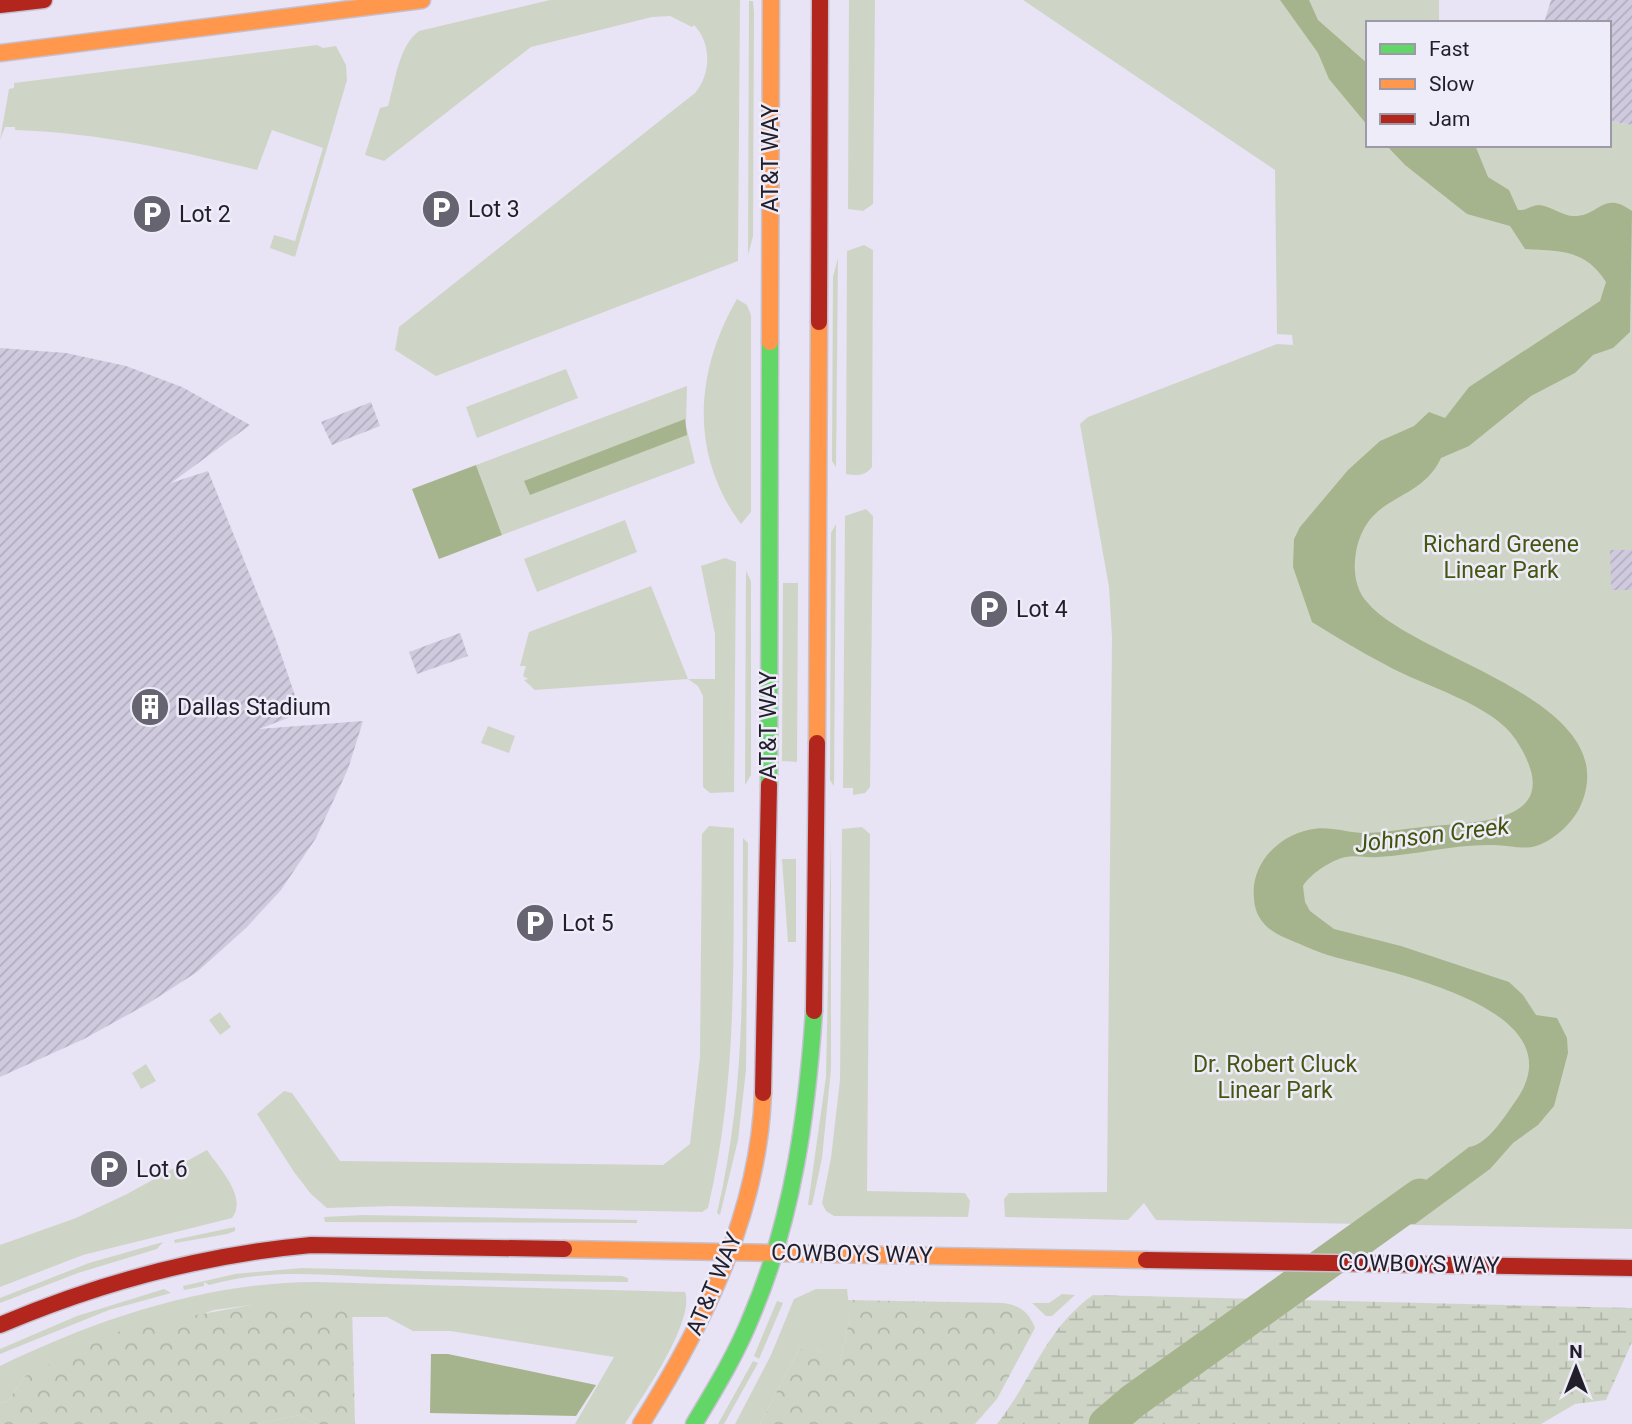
<svg xmlns="http://www.w3.org/2000/svg" width="1632" height="1424" font-family="Roboto,sans-serif">
  <defs>
    <pattern id="forest-crowns" width="20" height="18" patternUnits="userSpaceOnUse" patternTransform="scale(1.75)"><rect width="20" height="18" fill="#cfd5c6"/><path d="M2 6a3 3 0 1 1 6 0M12 15a3 3 0 1 1 6 0" fill="none" stroke="#b1b6aa"/></pattern>
    <pattern id="wetland-marsh" width="20" height="14" patternUnits="userSpaceOnUse" patternTransform="scale(1.75)"><rect width="20" height="14" fill="#cfd5c6"/><path d="M1 5h8M5 5V1M11 12h8M15 12V8" fill="none" stroke="#b1b6aa"/></pattern>
    <pattern id="building-hatch" width="6" height="6" patternUnits="userSpaceOnUse" patternTransform="scale(1.75)"><rect width="6" height="6" fill="#d0cade"/><path d="M-1 1l2-2M0 6l6-6M5 7l2-2" fill="none" stroke="#b2adbf"/></pattern>
  </defs>
  <rect width="100%" height="100%" fill="#e8e3f5"/>
  <!-- green -->
  <path fill="#cfd5c6" d="M550 0H740L738 261 436 376 395 350 399 327 695 93C712 73 711 42 694 25L692 27 670 16 652 17 531 47 384 161 365 155 380 108 388 106C395 82 399 45 419 31Z
    M849 0H875L873 204 863 211 848 209Z
    M1023 0H1439V23H1368V145H1609V121L1632 125V1229L1156 1220 1144 1203 1128 1220 1005 1217 1004 1199 1009 1193 1107 1192 1112 637 1109 587 1080 424 1088 417 1277 344 1293 345 1292 335 1277 334 1275 170Z
    M749 1H753L754 12 753 236 748 255Z
    M317 45 323 48 336 46 346 65 347 80 295 257 270 248 274 235 295 241 323 148 272 130 257 170C175 150 101 133 15 130V127H5L0 140 9 89 14 88V83Z
    M864 245 873 250 872 467C866 476 855 476 846 474L847 251Z
    M838 258 836 467 832 461 833 277Z
    M737 299 747 305 751 315V512L741 524C689 455 695 371 737 299Z
    M566 369 578 398 477 438 466 407Z
    M687 386 686 426 695 463 502 535 476 465Z
    M866 509 873 516 870 787 865 793 853 795V788H843L845 516Z
    M625 520 637 552 537 592 524 559Z
    M836 524 834 786 830 780 831 533Z
    M725 558 736 562 734 792 710 793 703 787V696L698 686 688 679 535 690 524 680 528 679 523 676 526 666H520L529 632 651 586 688 679H715V634L701 566Z
    M746 571 751 581V775L745 785Z
    M783 583H798L797 762 782 761Z
    M488 726 515 736 509 753 481 743Z
    M709 826 734 828C733 959 738 1079 708 1208L702 1212 391 1206 327 1208 311 1194 294 1172 257 1114 284 1091 292 1093 340 1161 663 1165 690 1144 700 1057 702 834Z
    M862 827 870 834 867 1191 965 1193 970 1201 968 1217 834 1216 826 1211 822 1203 831 1158 840 1080 842 829Z
    M831 836V1069L822 1158 812 1205H808L826 1077Z
    M743 838 748 843 746 1070 738 1140 720 1215 717 1213C747 1086 742 967 743 838Z
    M782 859H796V942H788Z
    M220 1012 231 1027 220 1035 209 1020Z
    M146 1064 156 1081 141 1089 132 1073Z
    M207 1150C219 1168 248 1197 232 1218L83 1255 0 1287V1245L76 1218 127 1194Z
    M364 1215 637 1220V1223L325 1222 324 1217Z
    M235 1227V1231L227 1234 175 1243 174 1240Z
    M163 1242 157 1249 78 1273 0 1303V1298L89 1263Z
    M302 1268 622 1276 628 1278V1282C549 1281 470 1281 392 1278 330 1276 273 1267 209 1285L204 1282V1286L184 1290 183 1286 235 1274Z
    M316 1282 685 1292C695 1322 642 1397 625 1424H575L614 1357 450 1331H413L387 1317H352V1305H251L214 1310 25 1376 8 1401 0 1403V1366C97 1319 207 1282 316 1282Z
    M164 1289 171 1293 109 1310 0 1354V1349L77 1316Z
    M816 1289H847L850 1317 840 1362 815 1349H799L760 1424H735L771 1355 794 1299Z
    M1062 1294 1075 1295 1052 1316H1046L1032 1303H1049Z
    M777 1301 783 1303 759 1359 754 1356Z
    M753 1361 758 1363 724 1424H718Z
    M299 1415 317 1424H256Z"/>
  <!-- forest -->
  <path fill="url(#forest-crowns)" d="M847 1300 1003 1303C1020 1305 1029 1312 1035 1328L997 1399 975 1424H760L799 1349H815L840 1361 850 1317Z
    M251 1305H352L355 1424H317L299 1415 256 1424H0V1403L8 1401 25 1376 126 1328Z"/>
  <!-- wetland -->
  <path fill="url(#wetland-marsh)" d="M1093 1295 1632 1308V1342L1606 1400 1575 1404 1541 1424H997C1033 1379 1044 1330 1093 1295Z"/>
  <!-- water -->
  <path fill="#a6b48d" d="M1280 0H1309L1318 20 1368 64V126L1329 79 1318 53Z
    M1386 145H1475L1488 177 1509 190 1518 210C1527 211 1531 205 1539 205 1552 206 1563 217 1576 216 1599 215 1604 190 1632 211L1630 332 1613 348 1593 355 1575 373 1531 396 1469 446 1441 458C1419 505 1368 491 1356 552 1353 569 1355 589 1367 602 1414 660 1632 700 1579 809 1571 824 1553 841 1536 846 1523 850 1507 845 1494 845 1455 844 1416 855 1378 857 1367 858 1356 855 1346 857 1333 859 1310 874 1303 886L1305 902 1310 911 1334 929 1401 946 1509 982 1523 995 1536 1015 1557 1018 1567 1038 1568 1053 1554 1106 1538 1125 1513 1143 1490 1169 1415 1224 1370 1223 1469 1147C1489 1144 1506 1114 1517 1099 1579 1007 1386 972 1331 956 1314 951 1298 943 1281 936 1266 929 1255 917 1254 899 1250 865 1277 837 1308 830 1327 825 1344 832 1362 833 1384 833 1409 828 1432 826 1487 822 1568 820 1516 740 1493 704 1423 686 1386 665 1361 652 1336 637 1312 622L1293 567 1294 539 1300 527 1348 470 1380 441 1414 426 1429 412 1445 418 1469 387 1600 301 1606 282C1585 249 1560 251 1525 249L1510 226 1467 214 1405 165Z
    M685 419 687 435 530 495 524 481Z
    M476 465 502 535 439 559 412 489Z
    M431 1354H448L596 1385 576 1416 430 1413Z"/>
  <g fill="none" stroke-linecap="round" stroke-linejoin="round">
    <!-- river -->
    <path stroke="#a6b48d" stroke-width="35" d="M1106 1424 1133 1401 1420 1196"/>
  </g>
  <!-- building -->
  <path fill="url(#building-hatch)" d="M1551 0H1632V125L1609 121V23H1544Z
    M0 348 66 353 126 366 182 387 250 425 171 483 208 471 275 637 301 713 259 729 363 721 348 769 316 838 281 890 246 928 197 972 149 1003 84 1039 0 1077Z
    M371 402 380 426 332 445 321 422Z
    M1610 550H1632V590H1611Z
    M460 633 468 656 417 674 409 652Z"/>
  <g fill="none" stroke-linecap="round" stroke-linejoin="round">
    <!-- fast casing -->
    <g stroke="#c5c1cf" stroke-width="19">
      <path id="fast" d="M769 785 770 342
        M694 1424C715 1389 737 1353 752 1315 793 1218 807 1115 814 1011"/>
    </g>
    <!-- slow casing -->
    <g stroke="#c5c1cf" stroke-width="19">
      <path id="slow" d="M0 53 422 0
        M770 342 771 0
        M817 743 819 322
        M564 1249 1146 1260
        M641 1424C704 1324 759 1213 763 1093"/>
    </g>
    <!-- jam casing -->
    <g stroke="#c5c1cf" stroke-width="19">
      <path id="jam" d="M0 5 44 0
        M819 322 820 0
        M814 1011 817 743
        M763 1093 769 785
        M1146 1260 1632 1268
        M0 1325C101 1282 202 1255 311 1245L564 1249"/>
    </g>
    <!-- fast -->
    <use href="#fast" stroke="#63d668" stroke-width="16"/>
    <!-- slow -->
    <use href="#slow" stroke="#ff974d" stroke-width="16"/>
    <!-- jam -->
    <use href="#jam" stroke="#b3261e" stroke-width="16"/>
  </g>
  <!-- icons -->
  <defs>
    <g id="parking-disc" transform="scale(2.0125)"><circle r="9.5" fill="#676472" stroke="#efecfa"/><path d="M-3.5-5.5H1a3.5 3.5 0 0 1 0 7H-1V5.5H-3.5ZM-1-3.4V-.6H.8a1.4 1.4 0 0 0 0-2.8Z" fill="#fff"/></g>
    <g id="building-disc" transform="scale(2.0125)"><circle r="9.5" fill="#676472" stroke="#efecfa"/><path d="M-4-6H4V6H1V3H-1V6H-4ZM-2.5-4.3h1.7v1.8h-1.7ZM.8-4.3h1.7v1.8H.8ZM-2.5-1h1.7V.8h-1.7ZM.8-1h1.7V.8H.8Z" fill="#fff"/></g>
  </defs>
  <g fill-rule="evenodd">
    <use href="#parking-disc" x="441" y="209"/>
    <use href="#parking-disc" x="152" y="214"/>
    <use href="#parking-disc" x="989" y="609"/>
    <use href="#building-disc" x="150" y="707"/>
    <use href="#parking-disc" x="535" y="923"/>
    <use href="#parking-disc" x="109" y="1169"/>
  </g>
  <g text-anchor="middle" dominant-baseline="central" stroke-width="5" stroke-linejoin="round" paint-order="stroke">
    <!-- street labels -->
    <g font-size="23" fill="#221f2b" stroke="#efecfa">
      <text transform="translate(770 158) rotate(-90)">AT&amp;T WAY</text>
      <text transform="translate(768 725) rotate(-90)">AT&amp;T WAY</text>
      <text transform="translate(852 1254) rotate(1)">COWBOYS WAY</text>
      <text transform="translate(1419 1264) rotate(1)">COWBOYS WAY</text>
      <text transform="translate(714 1284) rotate(-67)">AT&amp;T WAY</text>
    </g>
    <!-- poi labels -->
    <g font-size="23" fill="#221f2b" stroke="#efecfa" text-anchor="start">
      <text x="468" y="209">Lot 3</text>
      <text x="179" y="214">Lot 2</text>
      <text x="1016" y="609">Lot 4</text>
      <text x="177" y="707">Dallas Stadium</text>
      <text x="562" y="923">Lot 5</text>
      <text x="136" y="1169">Lot 6</text>
    </g>
    <!-- park labels -->
    <g font-size="23" fill="#445710" stroke="#efecfa">
      <text x="1501" y="544">Richard Greene<tspan x="1501" dy="26">Linear Park</tspan></text>
      <text x="1275" y="1064">Dr. Robert Cluck<tspan x="1275" dy="26">Linear Park</tspan></text>
    </g>
    <!-- water labels -->
    <g font-size="24" font-style="italic" fill="#41540b" stroke="#efecfa">
      <text transform="translate(1432 835) rotate(-7)">Johnson Creek</text>
    </g>
  </g>
  <!-- legend -->
  <rect x="1366" y="21" width="245" height="126" fill="#efecfa" stroke="#9d9aa7" stroke-width="2"/>
  <rect x="1380" y="44" width="35" height="10" fill="#63d668" stroke="#9d9aa7" stroke-width="2"/>
  <text x="1429" y="56" font-size="21" fill="#221f2b">Fast</text>
  <rect x="1380" y="79" width="35" height="10" fill="#ff974d" stroke="#9d9aa7" stroke-width="2"/>
  <text x="1429" y="91" font-size="21" fill="#221f2b">Slow</text>
  <rect x="1380" y="114" width="35" height="10" fill="#b3261e" stroke="#9d9aa7" stroke-width="2"/>
  <text x="1429" y="126" font-size="21" fill="#221f2b">Jam</text>
  <!-- north arrow -->
  <g transform="translate(1576 1368)" stroke="#efecfa" stroke-width="5" paint-order="stroke">
  <path d="M0-5L12 26L0 18L-12 26Z" fill="#221f2b"/>
  <text y="-10" font-size="19" font-weight="bold" text-anchor="middle" fill="#221f2b">N</text>
  </g>
</svg>
